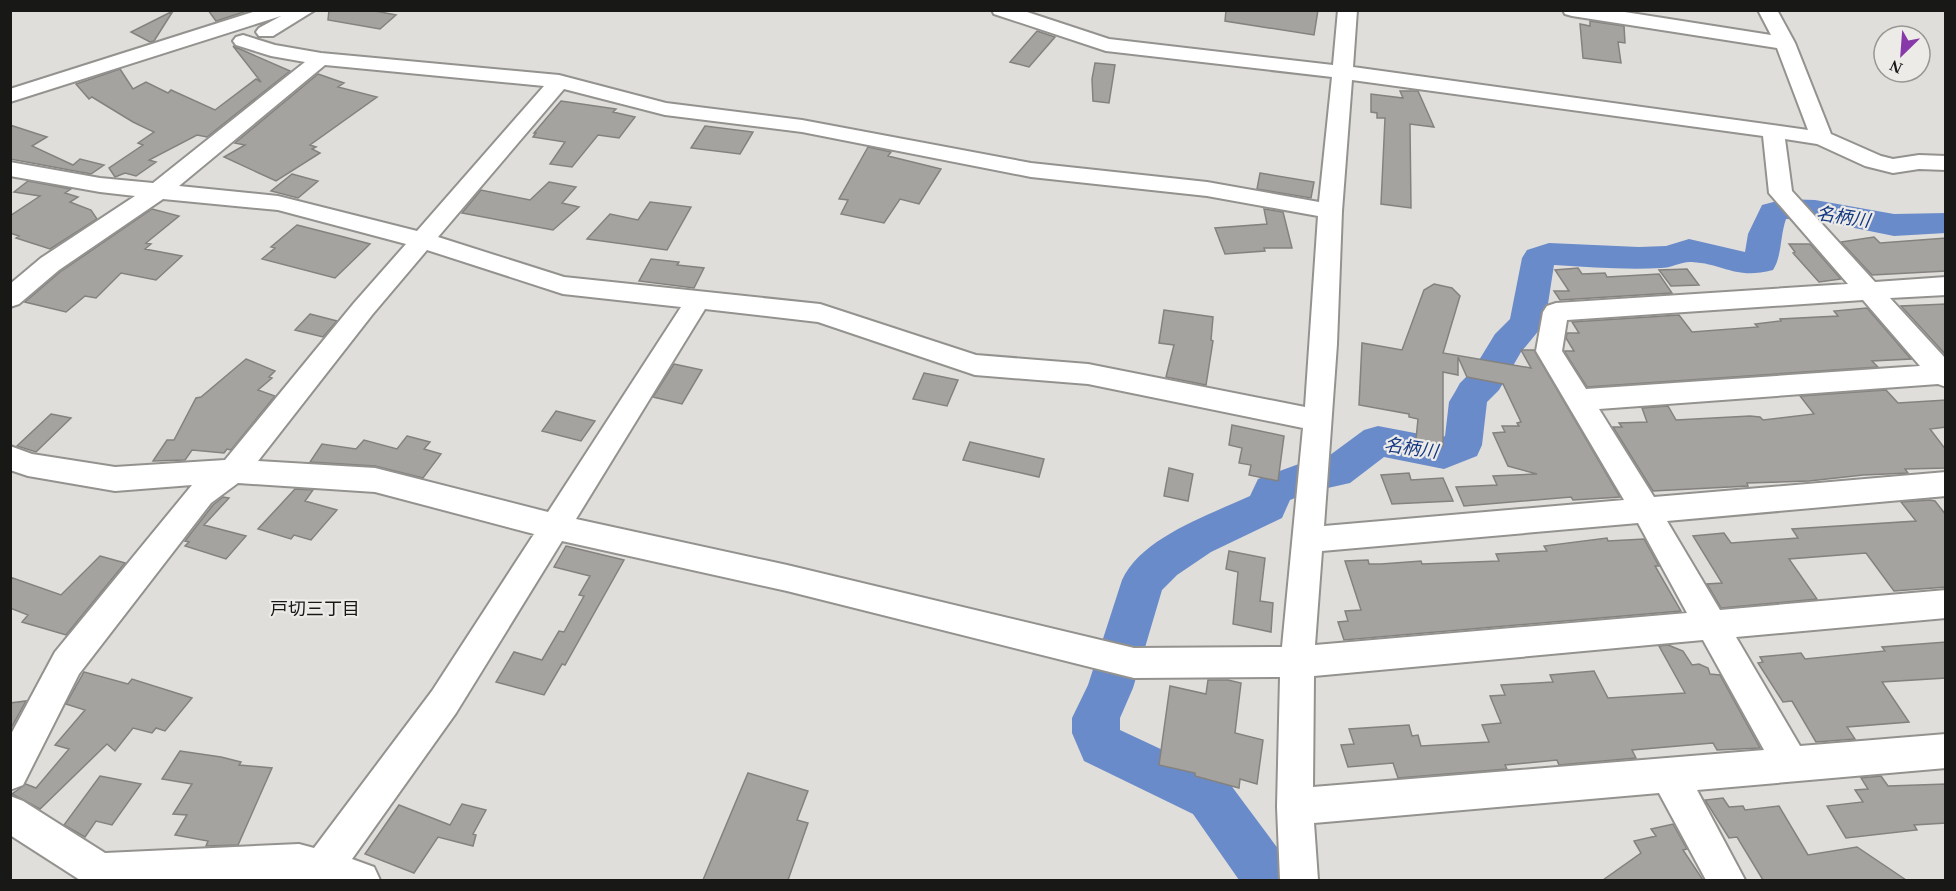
<svg xmlns="http://www.w3.org/2000/svg" width="1956" height="891" font-family="'Times New Roman','Noto Sans JP',serif">
  <rect width="100%" height="100%" fill="#e0dedb"/>
  <g fill="none" stroke-linecap="round" stroke-linejoin="round">
    <!-- river -->
    <path fill="#6a8bc9" fill-rule="evenodd" d="M1785 199 1815 200 1894 214 1946 213V233L1894 236 1815 220 1786 219C1780 236 1782 256 1773 270 1735 280 1725 264 1692 262 1682 261 1671 268 1661 268 1625 270 1590 267 1554 265L1545 323 1521 352 1499 390 1487 402 1482 445 1477 456 1444 469 1384 457 1350 483 1310 492 1290 500 1282 518 1211 552 1177 575 1162 590 1133 688 1120 718V730L1227 780 1276 846 1291 862 1299 880H1239L1193 814 1084 761 1072 733V718L1088 685 1122 580C1142 537 1209 515 1250 496L1258 479 1307 461 1326 458 1364 430 1378 426 1441 438 1445 436 1449 402 1455 392 1460 383 1473 370 1495 334 1510 319 1522 258 1527 250 1549 243 1639 247 1666 246 1689 239 1745 252 1748 234 1762 205Z"/>
  </g>
  <!-- building -->
  <path fill="#a5a3a0" stroke="#84827f" stroke-width="1.5" d="M208 10H250L216 21Z
    M329 10H370L396 15 380 29 328 20Z
    M1226 10H1318L1314 35 1225 21Z
    M173 11 154 41 150 42 131 32Z
    M1590 21 1624 26 1625 43 1618 42 1621 63 1583 58 1580 24 1590 26Z
    M1037 31 1055 37 1029 67 1010 62Z
    M233 46 290 71 207 137 197 135 149 160 156 162 136 176 125 173 115 177 109 168 143 145 138 143 154 132 133 122 92 97 89 99 76 84 120 69 133 89 146 82 168 93 171 90 215 110 256 79 261 82Z
    M1095 63 1115 65 1109 103 1093 101 1092 79Z
    M318 74 344 83 338 87 377 97 310 145 316 147 312 149 320 153 276 181 224 157 245 145 235 143Z
    M1400 91H1418L1434 127 1410 124 1411 208 1381 204 1385 118H1377V113L1371 112V94L1403 98Z
    M561 101 616 109 613 112 635 117 619 138 598 135 572 167 550 164 565 142 533 137 536 133H534Z
    M10 125 47 137 32 146 73 165 80 159 104 165 91 174 10 159Z
    M705 126 753 132 740 154 691 148Z
    M868 147 891 152 888 156 941 169 919 204 900 199 884 223 841 214 848 200 839 199Z
    M1260 173 1314 182 1311 198 1257 189Z
    M292 174 318 181 298 198 271 191Z
    M28 181 71 189 65 193 78 197 70 202 91 210 97 219 50 249 16 238 19 236 10 233V216L40 196 14 192Z
    M549 182 576 187 562 203 579 207 553 230 462 213 481 190 530 200Z
    M650 202 691 207 667 250 587 239 610 214 638 220Z
    M152 209 179 216 146 243 151 244 145 249 182 256 156 280 121 273 96 298 85 296 66 312 25 302 60 272Z
    M1264 209 1283 212 1292 248H1264L1265 251 1225 254 1215 228 1267 224Z
    M297 225 344 237 370 244 335 278 262 259 275 248 271 247Z
    M1874 237 1880 243 1946 238V271L1872 275 1841 242Z
    M1789 244H1810L1841 279 1819 282 1793 253 1795 252Z
    M651 259 679 262 677 265 704 268 694 288 639 281Z
    M1578 268 1582 274 1605 273 1607 277 1659 274 1672 293 1560 300 1554 291H1569L1555 270Z
    M1687 269 1699 285 1671 286 1659 270Z
    M1434 284 1452 288 1460 296 1443 353 1531 368 1521 350H1534L1620 497 1573 500 1571 497 1464 506 1456 487 1497 485 1493 476 1537 474 1508 466 1493 433 1505 432 1502 426H1519L1517 423 1521 422 1503 384 1467 377 1458 357V375L1443 372V446L1416 439 1418 419 1409 417V414L1359 405 1362 343 1402 350 1424 290Z
    M1946 304V355L1901 306Z
    M1867 308 1911 359 1872 361 1878 367 1587 387 1564 351H1574L1566 338 1567 333H1579L1572 322 1679 315 1692 332 1758 327 1755 324 1781 321 1780 319 1838 316 1834 311Z
    M1164 310 1213 317 1211 340 1213 341 1206 385 1166 377 1174 345 1159 343Z
    M310 314 337 321 323 337 295 330Z
    M246 359 275 371 269 377 272 378 258 390 275 396 231 450 227 449 224 453 192 450 185 460 153 461 167 440H174L196 398 201 397Z
    M674 364 702 370 682 404 653 397Z
    M924 373 958 380 947 406 913 399Z
    M1886 390 1898 403 1946 400V427L1930 429 1946 450V468L1905 469 1908 473 1863 475 1809 481 1747 483 1748 486 1653 491 1613 427H1622L1619 423 1647 422 1642 408 1668 406 1676 420 1750 416 1760 417 1763 420 1814 414 1800 396Z
    M556 411 595 421 581 441 542 431Z
    M51 414 71 418 36 452 17 446Z
    M1232 425 1284 436 1278 481 1249 475 1251 465 1239 463 1242 448 1229 445Z
    M407 436 430 442 424 449 441 454 423 478 375 466 310 462 322 444 356 449 364 440 397 449Z
    M970 442 1044 459 1039 477 963 460Z
    M1169 468 1193 474 1188 501 1164 496Z
    M1409 473 1411 480 1443 478 1453 501 1392 504 1381 475Z
    M295 489 313 490 305 501 337 510 311 540 294 535 291 539 258 529Z
    M223 497 229 498 204 525 246 536 226 559 185 546 189 542 185 541 213 505Z
    M1930 500 1935 501 1946 515V587L1894 591 1866 553 1789 559 1817 599 1721 608 1707 584 1722 583 1693 536 1724 533 1731 543 1798 538 1792 529 1916 521 1901 502Z
    M1607 538 1608 541 1644 539 1659 566H1655L1681 611 1344 640 1338 622 1348 621 1345 611 1361 610 1345 561 1368 560 1369 564H1381L1421 561 1422 564 1499 561 1496 554 1547 551 1544 546Z
    M566 546 624 560 565 665 562 664 544 695 496 682 514 652 542 660 559 631 564 632 584 596 579 595 590 576 554 567Z
    M1229 551 1265 558 1260 601 1273 603 1271 632 1233 624 1238 572 1226 569Z
    M100 556 125 563 66 635 22 622 28 615 10 608V577L61 595Z
    M1946 642V678L1882 682 1909 722 1847 727 1855 739 1816 742 1792 701 1783 702 1758 663 1763 662 1760 657 1801 653 1805 659 1885 651 1882 647Z
    M1668 645 1683 651 1692 665 1699 664 1708 668 1710 674 1720 675 1760 748 1717 750 1713 743 1632 750 1636 758 1559 765 1557 760 1505 765 1507 769 1398 778 1393 763 1348 767 1341 745 1354 744 1349 729 1409 725 1412 736 1418 735 1421 746 1489 742 1482 725 1501 723 1490 696 1505 695 1501 685 1553 682 1550 675 1594 671 1608 698 1685 693 1659 646Z
    M84 672 128 684 132 679 192 698 165 731 156 728 152 733 133 728 115 751 107 744 40 809 12 794 26 784 36 788 69 749 55 745 85 710 66 704Z
    M1208 680H1228L1241 683 1235 733 1263 740 1257 784 1240 779 1239 788 1195 776V773L1159 765 1170 686 1206 694Z
    M26 701 10 730V703Z
    M180 751 221 757 241 762 239 765 272 768 238 845 206 846 208 841 175 835 187 815 173 814 192 784 162 779Z
    M748 773 808 791 797 820 808 823 788 880H703Z
    M100 776 141 784 112 825 96 821 85 837 64 825Z
    M1881 776 1888 786 1946 784V823L1914 825 1917 830 1846 838 1827 806 1863 802 1855 790 1868 789 1861 778Z
    M1723 798 1729 807 1743 806 1745 810 1779 806 1808 855 1857 847 1906 880H1763L1737 837 1729 838 1705 800Z
    M462 804 486 810 473 834 476 835 473 846 438 837 414 873 365 854 399 805 450 825Z
    M1673 824 1687 849 1683 850 1703 880H1603L1641 853 1634 841 1656 836 1651 829Z"/>
  <g fill="none" stroke-linecap="round" stroke-linejoin="round">
    <!-- minor casing -->
    <g stroke="#94928f" stroke-width="4">
      <path id="minor" d="M259 10H315L273 36H259L256 32 259 28 281 16 10 102V89Z
        M992 10H1021L1109 39 1333 65 1338 10H1357L1353 67 1808 130 1777 48 1572 16 1565 14 1563 10H1612L1771 35 1758 10H1777L1795 43 1831 134 1881 156 1893 159 1919 155 1946 156V170L1919 169 1893 173 1865 166 1817 144 1785 139 1792 191 1875 282 1946 277V295L1890 298 1946 359V387L1938 384 1599 409 1654 497 1946 472V496L1667 521 1720 610 1946 590V618L1736 637 1800 746 1946 734V768L1697 790 1745 880H1706L1659 793 1314 823 1318 880H1280L1277 807 1280 677 1134 678 787 591 562 541 456 713 352 859 374 867 380 880H80L10 835V796L23 801 105 853 299 844 314 848 432 691 534 534 375 492 238 483 211 503 79 674 23 785 10 790V736L55 652 192 485 115 491 28 476 10 470V446L32 454 115 467 225 460 354 303 406 244 278 210 163 199 59 270 19 304 10 307V284L41 258 135 196 100 192 10 176V162L100 178 153 183 305 62 271 56 236 45 233 41 236 37 243 35 275 45 321 53 559 75 666 103 802 120 1031 163 1207 182 1319 202 1332 77 1106 51 994 14ZM325 65 544 86 417 231 278 196 179 186ZM1352 80 1763 136 1769 193 1848 284 1556 303 1547 306 1543 312 1536 351 1624 500 1324 526 1337 344 1342 211ZM564 89 665 115 802 132 1031 177 1207 196 1318 216 1305 407 1088 364 976 355 820 304 564 277 438 237ZM427 250 563 294 681 307 548 512 375 468 258 461 372 315ZM1863 300 1920 366 1586 389 1562 351 1567 320ZM705 309 818 322 975 375 1088 384 1303 428 1282 647 1134 648 787 565 576 519ZM1638 523 1687 613 1315 645 1322 551ZM1703 640 1764 750 1313 787 1314 676Z"/>
    </g>
    <!-- minor -->
    <use href="#minor" fill="#fff" fill-rule="evenodd"/>
  </g>
  <g text-anchor="middle" dominant-baseline="central" stroke-width="4.5" stroke-linejoin="round" paint-order="stroke">
    <!-- water labels -->
    <g font-size="18" font-style="italic" fill="#133780" stroke="#edebe8">
      <text transform="translate(1843 217) rotate(9)">名柄川</text>
      <text transform="translate(1411 448) rotate(8)">名柄川</text>
    </g>
    <!-- neighbourhood labels -->
    <g font-size="18" fill="#181817" stroke="#edebe8">
      <text x="315" y="609">戸切三丁目</text>
    </g>
  </g>
  <!-- border -->
  <rect width="1956" height="891" fill="none" stroke="#181817" stroke-width="24"/>
  <!-- north arrow -->
  <g transform="translate(1902 54) rotate(205)"><circle r="28" fill="#edebe8" stroke="#989794" stroke-width="1.5"/>
  <path d="M0-4.5L10 22L0 15L-10 22Z" fill="#8839a9"/>
  <text y="-9" font-size="16" font-weight="bold" text-anchor="middle" fill="#181817">N</text>
  </g>
</svg>
